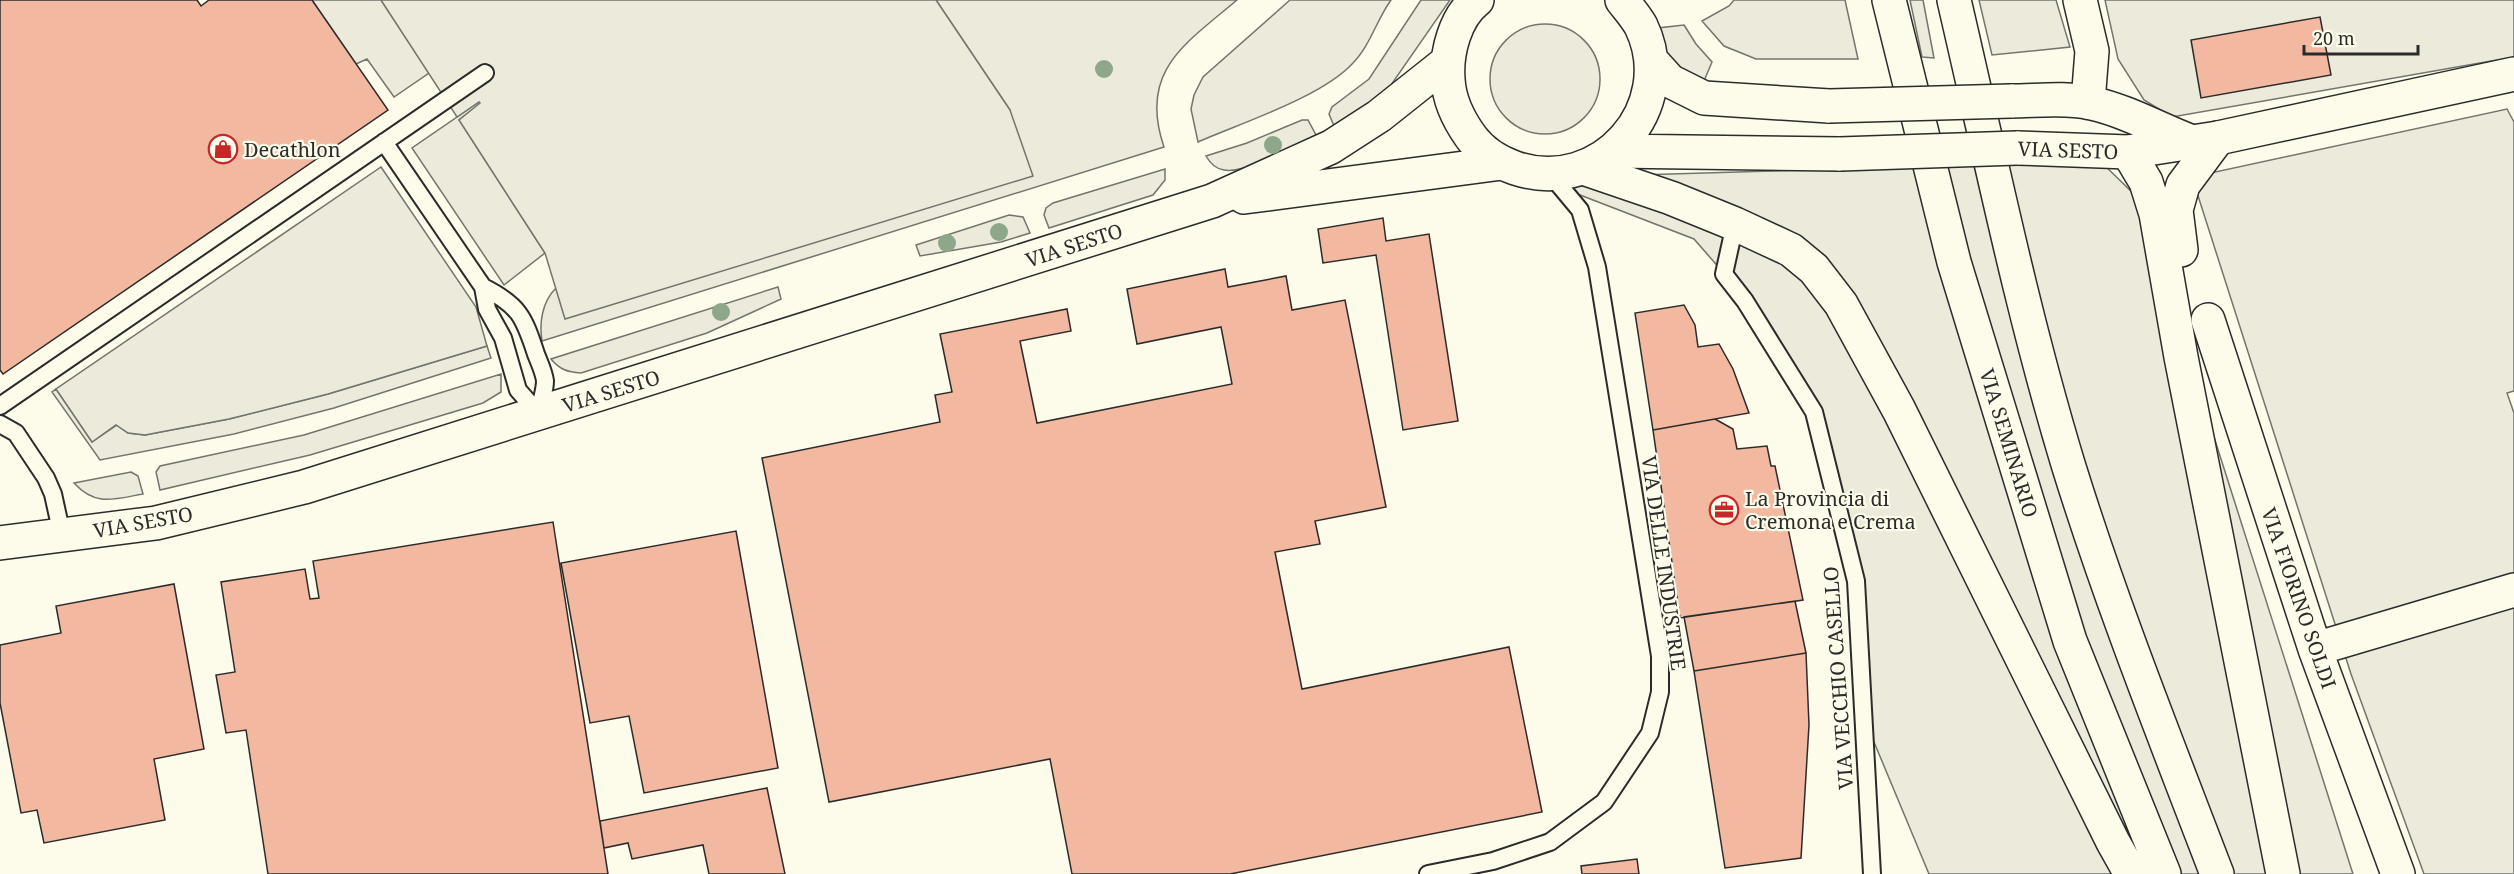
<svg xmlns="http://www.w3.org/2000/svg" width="2514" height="874" font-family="'Noto Serif',serif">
  <rect width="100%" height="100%" fill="#fdfbea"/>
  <!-- green -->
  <path fill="#ecebdb" stroke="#74746e" stroke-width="1.5" d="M312 0H381L429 73 394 97 367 59 356 64Z
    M936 0H1237C1185 44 1138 71 1164 147L542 341C539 323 542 302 556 288L565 318 1010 110Z
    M1290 0H1391C1377 19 1370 46 1353 63 1322 97 1241 123 1198 142L1191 109 1194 95 1203 77Z
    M1421 0H1450L1382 98 1334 126 1329 114 1332 107 1369 79Z
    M1734 0H1845L1858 59H1756L1724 46 1702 21 1729 6Z
    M1910 0H1923L1934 58 1922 57Z
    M1979 0H2056L2070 47 1992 55Z
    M2105 0H2514V57L2172 117 2144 100 2118 59Z
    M1490 79a55 55 0 1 1 110 0a55 55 0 1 1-110 0Z
    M1684 25 1696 44 1712 62 1701 88 1670 64 1658 28Z
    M479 102 481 104 459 120 545 253 504 285 412 148Z
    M2507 109 2514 122V391L2507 393 2514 413V874H2424L2351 674 2192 177Z
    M1302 120H1308L1317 137C1296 147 1245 174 1224 170 1215 169 1210 163 1206 156L1247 143Z
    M2100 161 2138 198 2353 874H1929L1869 730 1861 576 1816 411 1736 287 1694 239 1536 178Z
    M1165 169V180L1153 195 1049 228 1044 215 1046 208 1053 203Z
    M1009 215 1023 217 1030 233 1001 242 920 256 916 245Z
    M778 287 781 299 707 333 581 373C568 372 560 370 551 359Z
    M487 346 491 358 334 408 234 434 100 460 52 392 56 389 92 442 117 425 128 433 145 435 229 419 328 394Z
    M501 374V392L483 403 310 455 160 490 156 472 160 466 304 435Z
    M131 472 138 476 143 494C114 499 96 507 74 483Z"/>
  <!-- parking -->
  <path fill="#eceadb" stroke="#74746e" stroke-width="1.5" d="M381 0H936L1010 110 1033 176 565 319 545 253 459 120 480 103 479 102 457 117Z
    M381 167 476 307 487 346 328 394 229 419 145 435 128 433 116 425 92 442 56 389Z"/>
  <!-- building -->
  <path fill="#f2b8a0" stroke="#2b2b2b" stroke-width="1.5" d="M0 0H197L201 6 209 0H312L388 110 3 374 0 370Z
    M2320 17 2331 75 2201 98 2191 40Z
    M1383 218 1386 241 1429 234 1458 421 1403 430 1376 255 1323 263 1318 229Z
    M1225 269 1228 287 1286 276 1292 310 1345 300 1386 507 1315 521 1320 544 1275 552 1302 689 1509 647 1542 812 1230 874H1072L1050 759 829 802 762 458 940 422 935 395 952 392 940 334 1067 309 1071 331 1020 341 1037 423 1232 384 1221 327 1137 344 1127 289Z
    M1684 305 1695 325 1698 347 1719 344 1733 369 1749 413 1653 430 1635 313Z
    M1715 419 1733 429 1737 449 1767 446 1771 466H1775L1803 600 1680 618 1653 430Z
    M553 522 608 874H268L246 730 226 733 216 675 235 672 221 582 305 569 310 599 319 598 313 561Z
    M736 531 778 768 644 793 629 716 590 723 561 563Z
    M174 584 204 749 154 759 165 820 44 843 37 810 21 813 0 703V645L61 633 56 606Z
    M1795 601 1806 653 1694 671 1684 617Z
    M1806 653 1809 725 1801 858 1725 868 1694 671Z
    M767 788 785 874H709L703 845 632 859 628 843 604 848 600 821Z
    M1637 859 1639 874H1582L1581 866Z"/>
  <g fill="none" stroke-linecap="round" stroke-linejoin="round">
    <!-- service casing -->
    <g stroke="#2b2b2b" stroke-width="20">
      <path id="service" d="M384 142 483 287 487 309 503 338 518 390 539 414
        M1735 224 1724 274 1745 301 1814 412 1856 581 1872 874
        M483 287C519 305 524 317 536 354 539 362 544 372 545 381 545 391 540 404 539 414
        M0 406 485 73
        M0 424 16 433 46 478 53 494 62 535
        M1428 874 1493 861 1550 842 1604 802 1650 733 1660 692V656L1597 267 1580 210 1550 174"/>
    </g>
    <!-- minor casing -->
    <g stroke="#2b2b2b" stroke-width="36">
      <path id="minor" d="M2208 320 2315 649 2398 874
        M2315 649 2514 590"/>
    </g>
    <!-- tertiary casing -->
    <g stroke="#2b2b2b" stroke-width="36">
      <path id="tertiary" d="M1477 0C1455 17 1446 53 1448 79 1449 101 1458 119 1471 137 1482 152 1498 162 1515 168 1601 197 1680 107 1641 26 1636 17 1628 8 1622 0
        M1651 60 1670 81 1704 98 1829 106
        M2011 101C2035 101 2068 97 2091 103 2127 111 2158 129 2192 142
        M2017 148 2128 152 2218 138 2514 74
        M1613 151 1840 154
        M1244 197 1502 163
        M0 543 156 523 304 487 1212 201 1331 147 1379 116 1447 62"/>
    </g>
    <!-- primary casing -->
    <g stroke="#2b2b2b" stroke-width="36">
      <path id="primary" d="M1889 0 1954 262 2070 641 2164 874
        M1954 0C1990 155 2022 312 2068 464 2111 603 2165 738 2217 874
        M2080 0 2092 51 2088 102
        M2128 152 2146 182 2156 214 2181 357 2283 874
        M1583 168 1671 198 1735 224 1791 250 1814 269 1841 304 1899 410 2113 842 2131 874
        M2181 250 2176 210 2183 185 2218 138"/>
    </g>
    <!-- service -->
    <use href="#service" stroke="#fdfbea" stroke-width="16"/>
    <!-- minor -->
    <use href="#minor" stroke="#fdfbea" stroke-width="33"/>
    <!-- tertiary -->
    <use href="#tertiary" stroke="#fdfbea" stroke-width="33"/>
    <!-- primary -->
    <use href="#primary" stroke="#fdfbea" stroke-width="33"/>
    <!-- tertiary-bridge casing -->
    <g stroke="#2b2b2b" stroke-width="36" stroke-linecap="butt">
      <path id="tertiary-bridge" d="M1829 106 2011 101
        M1840 154 2017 148"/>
    </g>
    <!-- tertiary-bridge -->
    <use href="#tertiary-bridge" stroke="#fdfbea" stroke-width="33"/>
  </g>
  <!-- trees -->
  <g fill="#8ea78a">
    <circle cx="1104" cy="69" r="9"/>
    <circle cx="1273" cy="145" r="9"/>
    <circle cx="999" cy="232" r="9"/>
    <circle cx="947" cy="243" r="9"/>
    <circle cx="721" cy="312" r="9"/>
  </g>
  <!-- icons -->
  <defs>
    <g id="shop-ring" transform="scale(1.5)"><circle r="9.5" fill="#fdfbea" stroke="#c62828" stroke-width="1.5"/><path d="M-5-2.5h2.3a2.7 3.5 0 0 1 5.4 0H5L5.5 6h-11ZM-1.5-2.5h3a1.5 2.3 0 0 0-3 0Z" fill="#c62828"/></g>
    <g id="office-ring" transform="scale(1.5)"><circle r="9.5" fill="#fdfbea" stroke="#c62828" stroke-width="1.5"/><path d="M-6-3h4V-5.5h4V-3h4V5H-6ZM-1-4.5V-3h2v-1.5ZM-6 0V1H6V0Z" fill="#c62828"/></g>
  </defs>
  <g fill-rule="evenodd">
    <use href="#shop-ring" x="223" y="149"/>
    <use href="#office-ring" x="1724" y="510"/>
  </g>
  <g text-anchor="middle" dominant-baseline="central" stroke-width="4.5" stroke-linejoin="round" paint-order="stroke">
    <!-- poi labels -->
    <g font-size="20" fill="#2b2b2b" stroke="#fdfbea" text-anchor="start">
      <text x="244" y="149">Decathlon</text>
      <text x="1745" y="498">La Provincia di<tspan x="1745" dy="23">Cremona e Crema</tspan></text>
    </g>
    <!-- street labels -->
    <g font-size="20" fill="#2b2b2b" stroke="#fdfbea">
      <text transform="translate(2068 150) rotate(2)">VIA SESTO</text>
      <text transform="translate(1074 245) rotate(-18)">VIA SESTO</text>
      <text transform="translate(611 391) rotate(-17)">VIA SESTO</text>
      <text transform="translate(2009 443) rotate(73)">VIA SEMINARIO</text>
      <text transform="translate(143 522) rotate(-10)">VIA SESTO</text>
      <text transform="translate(1664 563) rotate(82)">VIA DELLE INDUSTRIE</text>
      <text transform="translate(2299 598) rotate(71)">VIA FIORINO SOLDI</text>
      <text transform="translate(1838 678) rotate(-94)">VIA VECCHIO CASELLO</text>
    </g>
  </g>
  <!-- scale -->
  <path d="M2304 45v9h114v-9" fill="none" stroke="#2b2b2b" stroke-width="3"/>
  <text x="2313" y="45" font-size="18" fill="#2b2b2b" stroke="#fdfbea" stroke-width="4.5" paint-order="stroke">20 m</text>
</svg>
